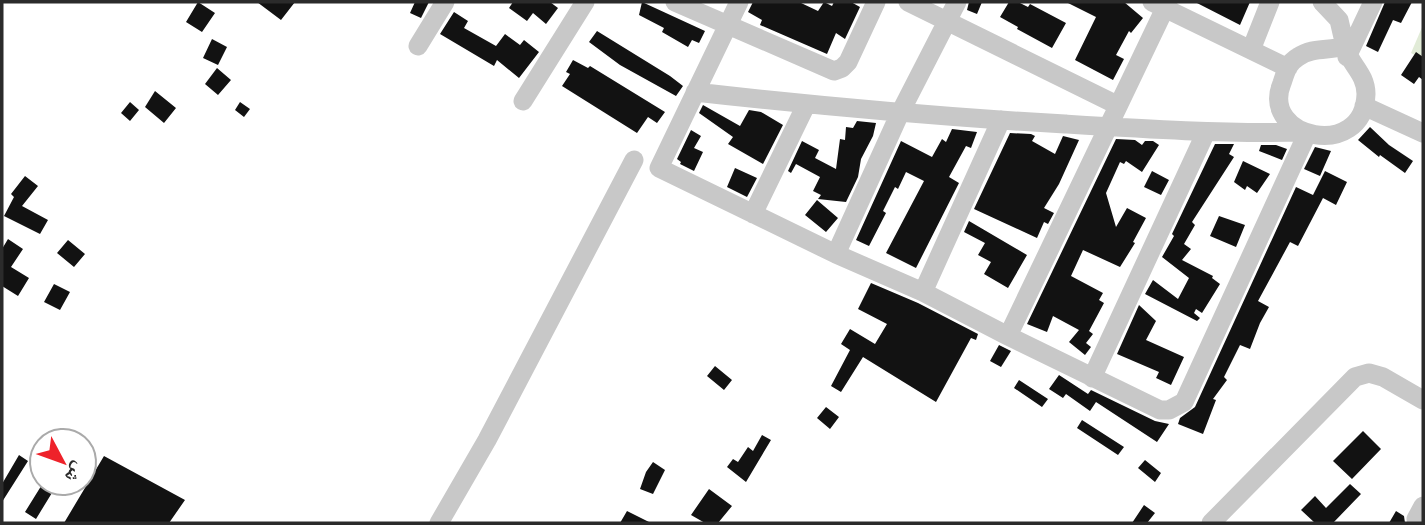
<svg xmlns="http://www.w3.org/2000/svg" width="1425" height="525" font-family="Lato,'Noto Naskh Arabic',sans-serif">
  <rect width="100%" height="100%" fill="#fff"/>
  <!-- green -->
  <path fill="#e1ebd7" d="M1423 25V60L1411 53Z"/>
  <!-- building -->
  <path fill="#121212" d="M198 2 215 13 202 32 186 22Z
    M257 2H295L281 20Z
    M415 2H429L421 18 410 13Z
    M513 2H550L558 8 546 24 533 13 527 21 509 8Z
    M642 2 705 31 699 43 692 40 688 47 662 32 664 28 639 15Z
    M753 2H799L818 11 824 2 832 6 834 2H851L860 7 845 39 836 33 827 54 760 25 762 20 748 12Z
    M969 2H982L977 14 967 10Z
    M1009 2H1018L1028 7 1030 4 1066 23 1052 48 1017 29 1018 27 1000 17Z
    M1066 2H1124L1143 18 1131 33 1129 31 1116 55 1124 59 1113 80 1075 60 1096 17Z
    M1195 2H1250L1240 25Z
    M1385 2H1412L1401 23 1393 20 1378 52 1366 46Z
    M454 12 468 21 464 28 496 46 505 34 520 45 524 40 539 52 519 78 497 60 494 66 440 34Z
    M597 31 670 76 683 86 676 96 620 65 589 42Z
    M212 39 227 47 218 65 203 58Z
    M1416 52 1423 57V80L1419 77 1414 84 1401 75Z
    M573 60 588 68 590 66 665 112 657 123 648 117 637 133 562 86 570 74 566 72Z
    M217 68 231 80 218 95 205 84Z
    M155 91 176 108 164 123 145 107Z
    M130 102 139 110 130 121 121 113Z
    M240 102 250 109 244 117 235 110Z
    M703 105 740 126 749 110 761 112 783 125 763 164 728 144 733 137 699 113Z
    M857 121 876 123 873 136 861 159 858 177 846 202 818 199 821 195 813 191 820 177 796 164 791 173 788 171 802 141 819 150 815 158 836 169 840 139 845 140 846 127 853 128Z
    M1370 127 1389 145 1413 161 1405 173 1380 155 1379 157 1358 140Z
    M952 129 977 132 971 148 966 146 949 177 959 183 916 268 886 253 924 181 906 172 898 189 895 187 883 211 886 213 869 246 856 240 901 141 932 157 942 139 946 142Z
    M691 130 701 136 694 148 703 152 694 171 680 164 681 162 677 159Z
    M1010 133 1031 134 1035 136 1032 141 1055 154 1063 136 1079 140 1059 184 1044 208 1054 213 1048 224 1044 222 1037 238 974 209Z
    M1116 139 1135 140 1142 145 1145 141H1153L1159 145 1142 172 1126 161 1124 164 1120 162 1106 193 1116 227 1127 208 1146 218 1133 242 1135 243 1120 267 1083 250 1071 276 1103 293 1099 300 1104 303 1089 331 1093 334 1086 343 1091 347 1085 355 1069 342 1079 330 1053 316 1047 332 1027 324Z
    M1215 144H1234L1229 154 1234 157 1192 222 1195 225 1184 244 1191 249 1182 260 1213 276 1212 278 1220 284 1202 313 1196 309 1194 313 1200 318 1197 321 1145 294 1153 280 1178 299 1189 278 1162 257 1174 236 1172 234Z
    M1261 145H1276L1287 149 1282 160 1259 151Z
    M1315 147 1331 151 1320 176 1304 169Z
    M1243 161 1270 174 1257 193 1247 186 1245 190 1234 182Z
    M735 168 757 178 747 197 727 187Z
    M1152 171 1169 180 1161 195 1144 187Z
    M1325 171 1347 182 1336 205 1323 198 1298 246 1290 242 1258 301 1269 307 1260 323 1250 349 1240 345 1224 377 1227 380 1213 399 1216 400 1203 434 1178 424 1180 418 1195 407 1296 187 1313 195Z
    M25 176 38 186 22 206 48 220 40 234 4 216 14 197 11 194Z
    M817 200 838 218 826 232 805 215Z
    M1219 216 1245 225 1236 247 1210 236Z
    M969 221 1027 255 1008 288 984 274 991 262 978 255 985 243 964 232Z
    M8 239 23 249 11 267 29 278 18 296 2 286V249Z
    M68 240 85 254 74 267 57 253Z
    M871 283 918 303 978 334 976 340 971 338 936 402 863 357 841 392 831 386 850 350 841 344 850 329 875 344 887 324 858 309Z
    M54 284 70 292 60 310 44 302Z
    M1139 305 1156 321 1146 340 1184 357 1171 385 1156 378 1159 372 1117 354Z
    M999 345 1011 351 1001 367 990 361Z
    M715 366 732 380 724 390 707 376Z
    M1059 375 1088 394 1091 390 1155 421 1169 424 1157 442 1096 402 1090 411 1066 394 1063 398 1049 389Z
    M1019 380 1048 399 1042 407 1014 388Z
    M826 407 839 417 830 429 817 418Z
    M1082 420 1124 447 1118 455 1077 428Z
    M1363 431 1381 449 1352 479 1333 461Z
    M762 435 771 440 746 482 727 467 733 459 738 462 748 447 753 451Z
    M19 455 28 461 2 502V484Z
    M104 456 185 500 169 523H64Z
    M1145 460 1161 473 1155 482 1138 468Z
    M653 462 665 470 653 494 640 489 646 472Z
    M43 483H58L36 519 25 512Z
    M1350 484 1361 494 1333 523H1315L1301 510 1315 496 1326 508Z
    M709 489 732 506 718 523H705L691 515Z
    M1144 505 1155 513 1147 523H1132Z
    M627 511 651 523H620Z
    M1396 511 1404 516 1405 523H1389Z"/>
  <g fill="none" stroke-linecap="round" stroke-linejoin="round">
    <!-- minor -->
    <path stroke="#c8c8c8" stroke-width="19" d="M675 2 834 71 842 68 848 62 876 2
      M739 2 659 168 836 254 923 292 1008 336 1160 410H1169L1184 402 1307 134
      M908 2 1117 105
      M1152 2 1288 68
      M1322 2 1339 20 1345 46
      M418 46 445 2
      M1345 46C1349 64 1366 73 1366 94 1364 161 1259 139 1282 83 1286 71 1288 63 1298 57 1313 47 1329 51 1345 46Z
      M1251 50 1270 2
      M1347 57 1373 2
      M695 92C818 106 941 117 1065 124 1145 129 1224 134 1304 132
      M523 101 585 2
      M1364 106 1423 133
      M753 214 806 105
      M836 254 900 113 957 2
      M923 292 1001 120
      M1008 336 1168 2
      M1092 378 1206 132
      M1423 506 1416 519 1423 523
      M439 523 487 440 634 160
      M1211 523 1355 377 1369 373 1383 377 1423 400"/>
  </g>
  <!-- border -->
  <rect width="1425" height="525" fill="none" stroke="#2b2b2b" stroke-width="7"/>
  <!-- north arrow -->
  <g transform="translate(63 462) rotate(131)"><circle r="33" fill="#ffffff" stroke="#aaaaaa" stroke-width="2"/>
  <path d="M0-5L12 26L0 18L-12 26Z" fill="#ee222a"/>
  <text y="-10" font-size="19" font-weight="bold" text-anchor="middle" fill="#2b2b2b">ش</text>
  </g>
</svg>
